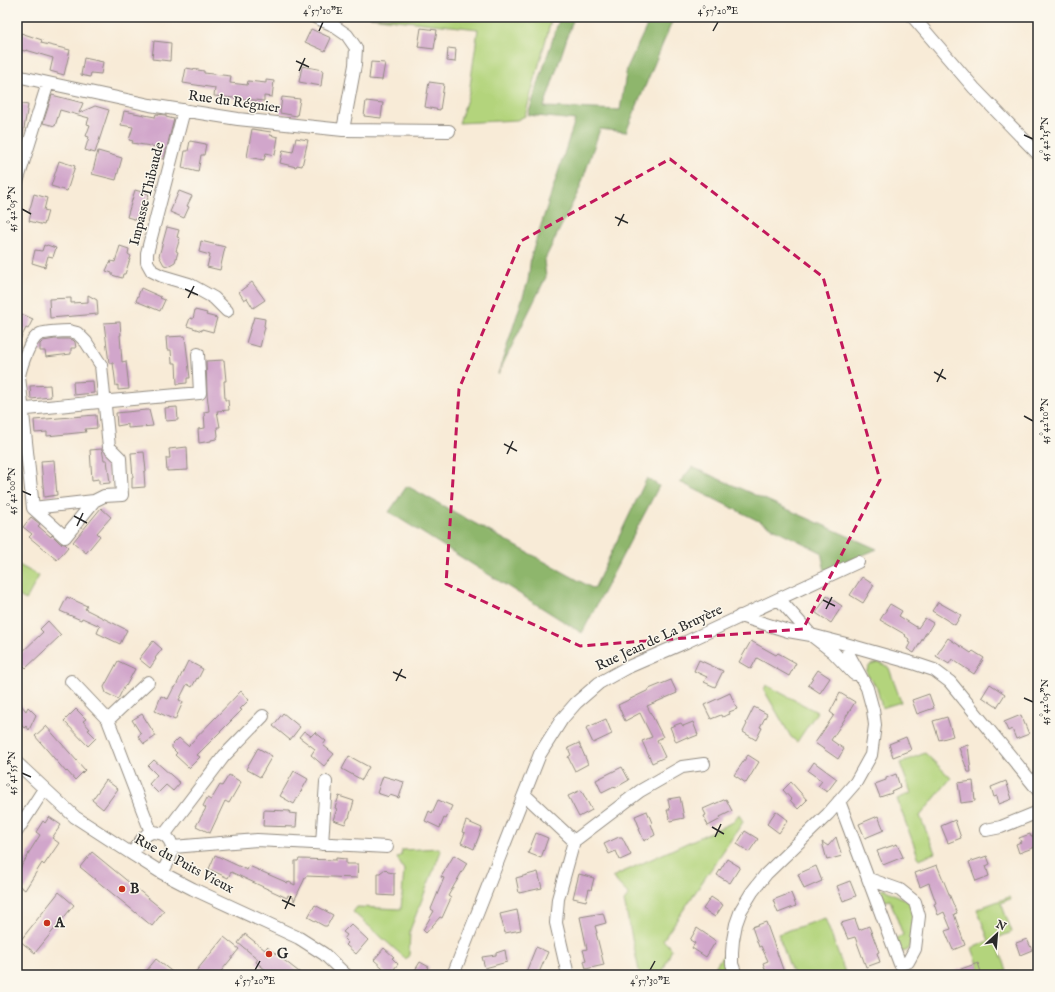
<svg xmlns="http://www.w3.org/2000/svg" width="1055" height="992" font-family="'IM FELL English',serif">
  <rect width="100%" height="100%" fill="#fbf7ec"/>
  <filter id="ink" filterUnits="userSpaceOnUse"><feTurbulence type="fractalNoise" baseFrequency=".025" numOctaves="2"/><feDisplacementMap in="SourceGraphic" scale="8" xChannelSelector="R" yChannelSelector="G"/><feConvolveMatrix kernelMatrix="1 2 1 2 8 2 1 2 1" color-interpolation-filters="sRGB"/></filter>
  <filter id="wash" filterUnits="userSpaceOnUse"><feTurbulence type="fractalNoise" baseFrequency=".012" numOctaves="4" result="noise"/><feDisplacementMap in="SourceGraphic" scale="16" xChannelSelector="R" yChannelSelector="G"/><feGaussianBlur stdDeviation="0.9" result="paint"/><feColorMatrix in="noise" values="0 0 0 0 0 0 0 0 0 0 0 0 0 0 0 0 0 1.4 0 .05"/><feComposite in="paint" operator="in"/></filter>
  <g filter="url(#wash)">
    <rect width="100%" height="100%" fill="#f8ebd7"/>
    <!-- green -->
    <path fill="#b3d47c" stroke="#6f8054" d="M370 17H552L525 116 517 120 459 123 469 93 478 29Z
      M17 564 39 576 26 600 17 595Z
      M878 663 883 664 889 668 901 702 882 708 877 688 867 674V670L870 665Z
      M766 685 817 712 797 742 791 737 764 690Z
      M925 753 951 778 920 816 935 853 919 859 897 799 911 793 900 763Z
      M739 814 743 822 663 940 672 949 661 975H640L624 901 629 895 612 877 733 822Z
      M439 848 441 851 410 930 409 955 406 959 353 912 357 907 401 909 404 870 397 858 401 855 402 850Z
      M884 889 910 902 914 913 909 949 906 951 901 952 895 939 903 935 890 900 881 902 879 894 881 890Z
      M1009 897 1010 899 1001 903 1012 932 995 939 1007 970 995 975H982L972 948 989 941 977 909Z
      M825 918 846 975H793L778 934Z
      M726 953 727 969 729 975H710L721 958Z"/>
    <!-- forest -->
    <path fill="#8eb66c" stroke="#5c704c" d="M560 17H574L544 107 620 110 627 68 651 17H674L626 132 600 129 580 188 544 261 546 277 498 374 528 281 531 256 575 120 528 115Z
      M692 467 877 549 825 571 821 552 680 482Z
      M647 478 659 486 582 633 389 512 407 486 594 589Z"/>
    <g id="blocks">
      <!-- building -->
      <path fill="#d1a6cb" d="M421 28 437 30 434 49 418 47Z
        M311 29 331 38 325 51 305 42Z
        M21 33 42 40 41 43 70 50 64 75 50 71 53 58 26 50 25 51 17 49Z
        M154 41 171 43 170 61 152 59Z
        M448 48 456 49 455 62 447 61Z
        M84 58 103 62 101 74 91 73 90 77 81 75Z
        M371 62 385 63 382 80 369 79Z
        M302 66 323 70 321 86 299 82Z
        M186 68 204 71V73L231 76 230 83 247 85 248 81 266 83V80L274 81 272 97 264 96V101L214 96 215 88 183 83Z
        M429 82 444 84 440 110 425 107Z
        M52 95 83 103 79 113 95 106 109 110 95 153 85 150 89 137 86 136 90 125 87 124 89 118 60 110 55 126 43 123Z
        M282 97 300 99 297 116 280 113Z
        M366 101 383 103 381 118 364 116Z
        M17 103 28 105 22 140 17 139Z
        M124 111 155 117 156 114 166 115V117L174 119 164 159 155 158 157 147 132 143 133 141 129 140 133 127 121 125Z
        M252 129 271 132 270 135 278 137 275 155 266 153 264 160 247 157Z
        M296 138 308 140 302 166 297 165 296 167 280 163 283 150 293 152Z
        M190 141 206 144 204 155H201L198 172 182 168 185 151H188Z
        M98 151 122 158 116 180 92 174Z
        M59 161 75 166 67 191 51 186Z
        M135 190 149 194 141 221 127 217Z
        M179 191 192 196 187 206 189 207 184 218 170 212Z
        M34 194 47 198 44 210 48 211 44 225 29 221 31 213 29 212Z
        M167 227 179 230 177 237 180 238 176 251 178 252 175 262 168 266 164 265 159 256Z
        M201 241 225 247 220 270 207 267 210 255 199 252Z
        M44 245 46 246 47 245 56 248 53 257 48 256 45 267 32 263 35 250 42 251Z
        M120 246 129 249 128 254 131 256 125 274H123L122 278 112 275V273L106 271 109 264H110L111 261 115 262Z
        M252 282 265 300 253 308 247 298 244 300 239 292Z
        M141 288 161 297 160 298 165 300 160 311 136 301Z
        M88 295 97 300 98 314 50 318 49 299 71 298V303L88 302Z
        M195 310 207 313 206 315 217 318 213 332 202 329V331L187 326 190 318 193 319Z
        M17 312 33 319 28 329 26 328 17 346Z
        M254 317 265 319 264 326 265 327 260 347 246 343Z
        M120 322 121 335H120L122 362 126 361 129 389 118 390V385L116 386 113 363H109L104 323Z
        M185 336 190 378H187V383L177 384 176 363H172L171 350H167L166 337Z
        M55 339H68L73 340 75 342 76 348H71V354L46 357 45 351H40V344L43 341Z
        M224 360 226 381H224L225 400H228L229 410 217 411 220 427H217L218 436 216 439 211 440V441L199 443 198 429 205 428 204 412 209 411 207 394 206 361Z
        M93 381 94 393 74 395 73 382Z
        M50 385 51 397 31 399 30 386Z
        M177 407 178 420 166 421 165 408Z
        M146 410H149L153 426 128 428V424L117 426 116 413Z
        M96 415 97 428 85 429 86 432 47 436V432L35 433 34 420Z
        M187 447 188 470 167 471 166 458H170L169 449Z
        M102 449 104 460H107L110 483 99 484V479L92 480 90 450Z
        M144 452 146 471 144 472 145 487 132 488V477H133L131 453Z
        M54 460 57 495 44 497 41 461Z
        M101 508 111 517 97 533 100 536 86 553 73 542Z
        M31 517 40 524 38 526 51 537 52 535 60 543 65 544 68 547 57 560 29 537 32 534 23 527Z
        M862 577 874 585 863 603 850 595Z
        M827 596 842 606 831 623 816 613Z
        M67 597 87 606 85 609 127 630 120 644 97 633 100 626 82 618 81 620 60 611Z
        M938 602 961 615 955 625 932 611Z
        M890 604 902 611 899 616 918 628 925 618 933 623 927 633H926L914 653 907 649 910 643 908 642 909 639 905 636 906 635 880 620Z
        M48 621 61 635 26 668 24 666 17 673V657L43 632 40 629Z
        M948 638 971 653 973 651 984 658 974 674 952 659 949 664 936 656Z
        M153 641 162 649 155 658 156 659 150 668 139 659Z
        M751 641 776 655 778 653 796 663 789 676 757 658 751 669 739 662Z
        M699 660 723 671 715 687 704 682 707 677 694 671Z
        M118 661 135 669 126 686 125 685 118 699 106 693 104 687Z
        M188 661 203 669 198 679 197 678 192 687 187 684 179 700 183 702 175 720 155 711 161 696 168 699 174 687 175 688Z
        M818 670 830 678 820 693 808 685Z
        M671 680 677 693 647 706 663 737 657 740 665 757 652 763 642 741 652 737 640 713 625 721 618 705 649 690V689Z
        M990 684 1005 694 997 707 982 697Z
        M241 691 249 700 240 709 242 710 197 755 200 757 189 768 175 755 177 753 172 748V745L179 738 188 746Z
        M730 693 737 709 729 712 730 714 722 717 721 715 711 719 704 705Z
        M840 693 855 702 841 725 831 740 844 749 838 759 815 743 834 715 830 712Z
        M929 694 934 708 917 714 912 700Z
        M17 700 26 711 28 707 36 715 29 730 26 726 24 728 17 720Z
        M754 707 767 714 760 727 762 728 756 740 743 732 747 724 746 723Z
        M76 709 86 719 83 721 90 729 88 730 96 738 88 746 64 721Z
        M283 713 300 727 290 740 273 726Z
        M142 714 156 736 144 744 138 736 141 734 132 720Z
        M1021 715 1029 734 1016 739 1012 729 1008 731 1004 722Z
        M947 717 953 736 939 740 933 721Z
        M606 719 612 734 593 743 586 728Z
        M693 722 698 735 688 739 687 737 676 742 670 727 681 723 683 726Z
        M46 726 85 770 75 780 67 771 66 772 35 736Z
        M304 731 311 736 315 732 326 741 323 745 334 754 324 766 311 755 315 749 299 737Z
        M906 737 911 750 893 757 889 744Z
        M579 743 588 764 575 771 568 757 571 755 568 748Z
        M968 745 971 772H968L959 748Z
        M258 748 272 756 260 777 246 769Z
        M748 755 759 762 746 783 734 775Z
        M349 756 369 767 362 780 342 769Z
        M154 760 180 783 173 791 166 785 158 793 149 784 157 775 148 766Z
        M814 762 837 779 827 792 818 786 822 781 808 771Z
        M622 767 629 780 615 788 614 787 602 793 596 780Z
        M294 771 308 779 294 804 280 796Z
        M896 774 900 787 891 791 892 793 880 797 875 784 886 780V778Z
        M229 775 241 782 229 803 225 801 210 833 196 826 206 808 203 806 207 798 211 800 220 785 222 786Z
        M383 776 404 782 399 798 390 795 389 797 377 793Z
        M106 780 118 789 103 809 92 800Z
        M973 781 975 801 961 803 958 783Z
        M1006 781 1012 799 999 804 997 796 994 797 991 787Z
        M791 782 807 800 798 809 790 800 791 799 783 790Z
        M581 790 592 810 579 817 568 796Z
        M339 796 354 801 349 818H348L345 824 333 820 337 809 335 808Z
        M680 797 684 818 670 821 667 810H670L668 799Z
        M726 799 732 811 720 817 721 819 708 826 704 816 706 815 703 809Z
        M438 800 452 806 446 819 444 818 440 828 425 821 429 811 432 813Z
        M264 810 290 811 289 813 297 814 296 827 263 826Z
        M647 811 652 823 651 824 655 835 644 841 639 829H640L635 816Z
        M776 811 788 820 779 833 767 824Z
        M878 816 884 830 865 838 859 824Z
        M49 817 61 825 52 838 59 843 44 865 42 863 25 890 17 884V873L29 854H28L40 835 36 832 43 821 45 823Z
        M955 820 961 838 948 843 941 826Z
        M466 821 482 828 474 849 461 843 465 833 462 832Z
        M745 831 758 839 749 852 737 844Z
        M536 833 548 838 541 858 528 853Z
        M1030 834 1031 837 1038 834V846L1019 853 1016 844 1021 842 1019 838Z
        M619 837H622L631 855 620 860 616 851 609 854 604 844Z
        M836 837 842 856 827 860 822 842 828 846Z
        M897 844 903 857 883 865 877 851Z
        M92 852 164 911 152 926 80 867Z
        M215 855 247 870 249 866 288 883 289 882 295 885V861H298L299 859 336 860V858L346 859V864H358L357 878 306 876 294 901V898L288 895 287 898 231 872 228 878 209 869Z
        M454 855 467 863 448 896 451 898 442 918 440 917 426 933 423 930 434 911 431 909 444 878 441 877Z
        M987 856 990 864 986 866 989 876 976 881 969 862Z
        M727 859 740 867 730 883 717 875Z
        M937 865 957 913 954 914 965 945 953 950 945 931 951 929 944 912 938 915 934 904 936 903 929 883 920 887 915 873Z
        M816 866 822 881 804 889 798 874Z
        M385 869 388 872 394 873V896L378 895V873H380Z
        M538 872 542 888 519 893 516 878Z
        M579 874 594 878 591 890 589 889 586 901 573 898Z
        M850 881 856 896 843 901 837 886Z
        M59 892 74 905 35 953 20 941Z
        M791 893 796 906 778 913 773 900Z
        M711 897 723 905 715 917 703 909Z
        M315 905 333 915 327 926H324L308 917Z
        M517 910 521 930 505 933 500 914Z
        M603 913 606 923 595 926 597 933H596L604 965 586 969 584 961 586 960 583 950 587 949 580 917Z
        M855 919 859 930 869 926 879 952 877 953 880 962 866 967 855 937 848 939 841 923Z
        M766 922 775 947 785 975H767L763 963 768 961 761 946 759 947 752 927Z
        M351 924 368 940 356 954 346 945 348 943 344 939 347 935 343 932Z
        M697 928 716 941 706 957 692 948 695 943 690 940Z
        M245 934 265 950 267 947 303 975H272L256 962 258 959 238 943Z
        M224 937 239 949 218 975H193Z
        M1027 939 1032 950 1020 955 1016 943Z
        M536 947 548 952 538 975H533L526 972Z
        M384 948 394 957 392 958 398 964 394 969 396 970 392 975H388L382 970 383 968 374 960Z
        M505 950 507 962 485 968 482 957 496 955V953Z
        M156 959 176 975H143Z
        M420 962 429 967 425 975H412Z
        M978 963 982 975H948L947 974Z"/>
    </g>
  </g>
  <g filter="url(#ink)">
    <use href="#blocks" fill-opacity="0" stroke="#928b81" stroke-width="1"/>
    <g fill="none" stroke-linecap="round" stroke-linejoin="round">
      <!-- minor casing -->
      <g stroke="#928b81" stroke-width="14">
        <path id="minor" d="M315 17 331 24 347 35 356 48 355 65 343 130
          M913 17 974 88 1038 154
          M17 76 48 83 150 105 238 119 343 130 449 131
          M184 110 147 253V262L152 271 162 276 189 284 214 298 227 311
          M17 182 48 83
          M69 331 77 333 86 342 101 365 109 447 120 458 122 495 104 496 94 501 33 508 19 376C21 366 30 338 40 334 45 332 63 331 69 331Z
          M17 410 99 402 200 393 198 354
          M33 508 65 537 94 501
          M779 599 811 635 833 652 854 674
          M740 616 788 631 811 635 842 643 916 664 934 670 950 682 1038 790
          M71 681 108 720 151 832
          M108 720 148 682
          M17 763 75 817 132 854 162 873 193 889 299 938 324 954 346 975
          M525 795 574 841
          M839 801 900 964 908 962 915 949 919 916 915 902 900 890 869 879
          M986 830 1001 827 1038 812
          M17 831 44 789
          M164 835 224 756 263 716
          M322 844 326 782
          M173 847 257 840 387 847
          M132 854C137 847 142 836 150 833 154 831 159 833 163 834 180 845 169 860 162 873
          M453 975 540 754 562 719 576 703 599 683 626 668 686 642 858 562
          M568 975 556 923 558 899 574 841 640 791 682 767 704 764
          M736 975 732 964V952L733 940 736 924 741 910 752 892 766 874 828 814 856 782 871 755 875 725 873 710 867 688 848 653"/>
      </g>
      <!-- minor -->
      <use href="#minor" stroke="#fff" stroke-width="12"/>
    </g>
  </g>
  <!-- marked area -->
  <path fill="none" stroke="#c2185b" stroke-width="3" stroke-dasharray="8 5" stroke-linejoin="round" d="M670 159 823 277 880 480 803 629 580 646 446 584 459 389 521 241Z"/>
  <!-- ticks -->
  <path fill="none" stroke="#2b2b2b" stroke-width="1.5" d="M319 31 323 22M713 31 718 22M296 61 309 67M299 71 305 58M1024 135 1033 139M22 209 31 214M615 217 628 223M618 226 624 214M185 289 198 295M188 298 194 286M934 372 946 379M937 382 943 369M1024 416 1033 421M504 444 517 451M507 454 513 441M22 491 31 495M74 516 87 523M77 526 83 513M823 600 835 606M826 609 832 597M393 672 406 678M396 681 402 669M1024 698 1033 702M22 773 31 777M712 827 724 834M715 837 721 824M282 900 295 906M285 909 291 896M255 970 260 961M650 970 655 961"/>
  <!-- markers -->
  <g fill="#c8321e" stroke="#fbf7ec" stroke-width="1.5">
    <circle cx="122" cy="889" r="4"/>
    <circle cx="47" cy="923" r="4"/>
    <circle cx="269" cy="954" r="4"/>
  </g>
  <g text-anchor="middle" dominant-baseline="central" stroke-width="3" stroke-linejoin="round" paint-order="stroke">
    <!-- street labels -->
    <g font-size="14" fill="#2b2b2b" stroke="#fbf7ec">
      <text transform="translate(234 102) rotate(8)">Rue du Régnier</text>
      <text transform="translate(147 194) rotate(-76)">Impasse Thibaude</text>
      <text transform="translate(659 638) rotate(-25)">Rue Jean de La Bruyère</text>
      <text transform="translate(184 864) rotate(28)">Rue du Puits Vieux</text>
    </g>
    <!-- poi labels -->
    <g font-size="14" font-weight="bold" fill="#2b2b2b" stroke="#fbf7ec" text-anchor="start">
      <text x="130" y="889">B</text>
      <text x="55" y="923">A</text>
      <text x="277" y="954">G</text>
    </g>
  </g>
  <!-- margin -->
  <rect width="1055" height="992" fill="none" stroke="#fbf7ec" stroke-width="44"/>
  <!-- north arrow -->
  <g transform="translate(997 934) rotate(26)" stroke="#fbf7ec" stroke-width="3" paint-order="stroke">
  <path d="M0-3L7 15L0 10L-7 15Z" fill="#2b2b2b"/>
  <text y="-6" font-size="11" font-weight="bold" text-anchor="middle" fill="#2b2b2b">N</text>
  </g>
  <rect x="22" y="22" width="1011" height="948" fill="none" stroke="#2b2b2b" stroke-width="1.5"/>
  <g font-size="10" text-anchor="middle" fill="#2b2b2b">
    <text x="323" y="14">4°57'10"E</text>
    <text x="718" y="14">4°57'20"E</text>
    <text transform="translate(1044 139) rotate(-90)" y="4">45°42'15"N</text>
    <text transform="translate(11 209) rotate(-90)" y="4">45°42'05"N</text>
    <text transform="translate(1044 421) rotate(-90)" y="4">45°42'10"N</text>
    <text transform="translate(11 491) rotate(-90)" y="4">45°42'00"N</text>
    <text transform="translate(1044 702) rotate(-90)" y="4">45°42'05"N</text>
    <text transform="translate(11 773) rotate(-90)" y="4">45°41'55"N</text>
    <text x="255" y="984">4°57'20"E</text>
    <text x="650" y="984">4°57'30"E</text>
  </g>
</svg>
